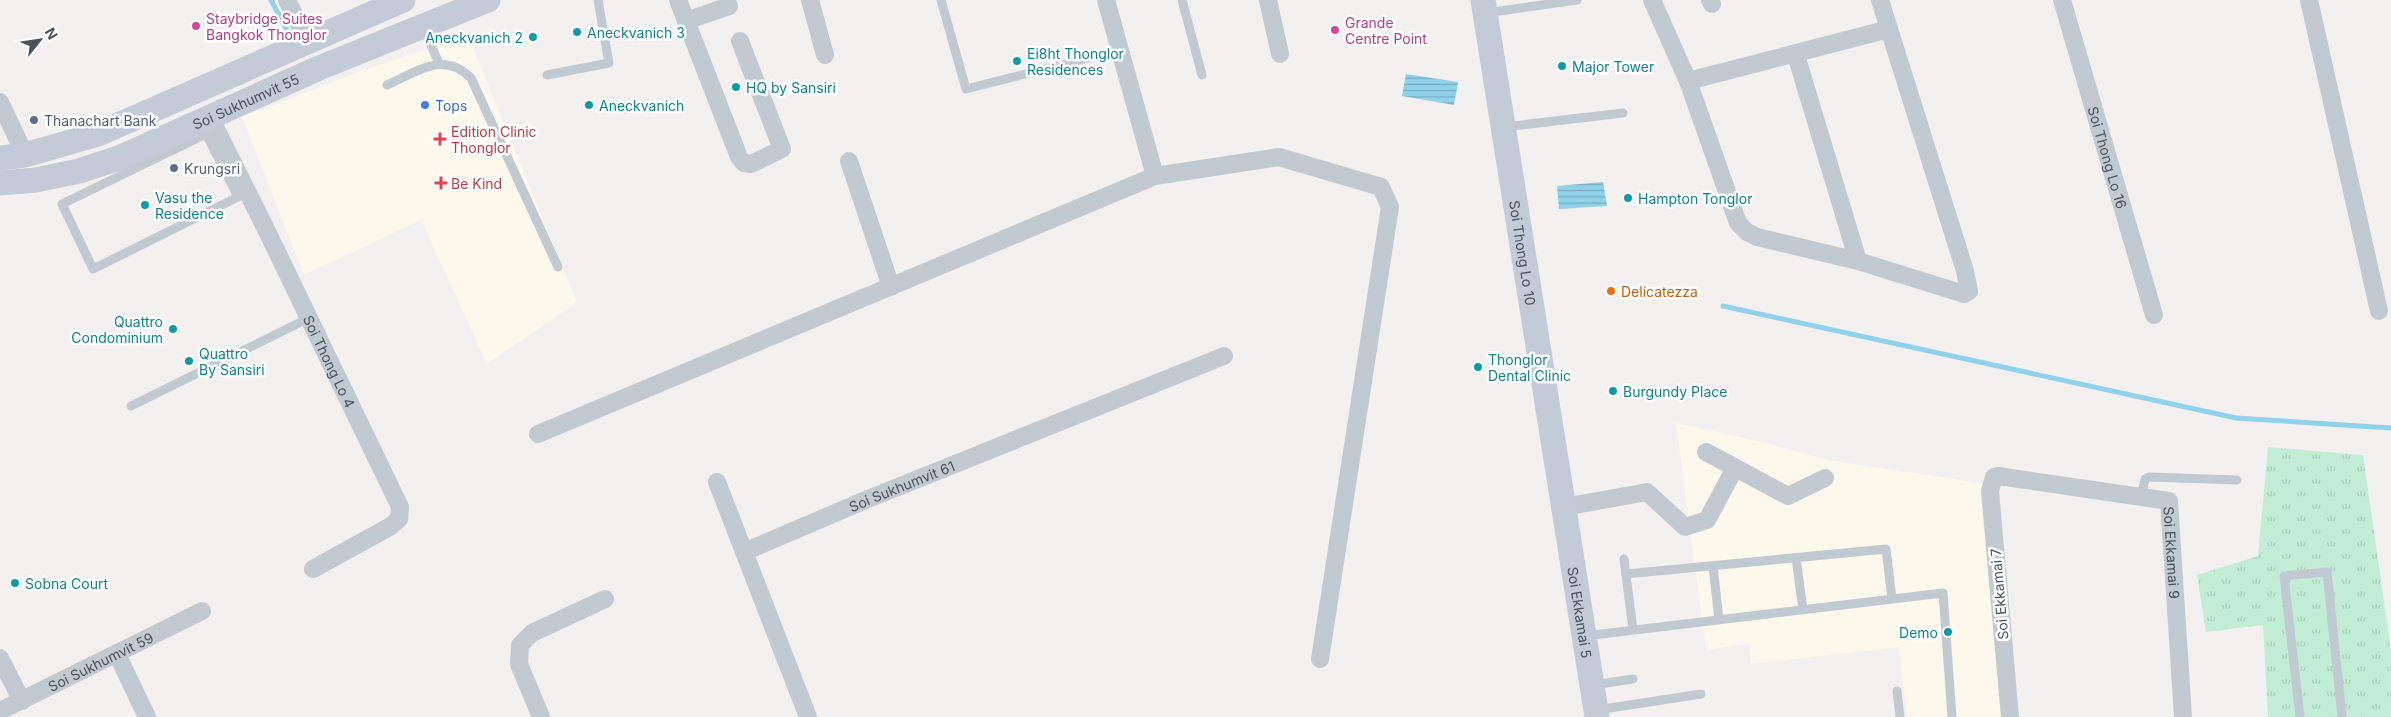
<svg xmlns="http://www.w3.org/2000/svg" width="2391" height="717" font-family="Inter,sans-serif">
  <defs>
    <pattern id="grass-tufts" width="24" height="20" patternUnits="userSpaceOnUse" patternTransform="scale(1.25)"><rect width="24" height="20" fill="#c1eed5"/><path d="M3 7l-1-3M5 7V3M7 7l1-3M15 17l-1-3M17 17v-4M19 17l1-3" fill="none" stroke="#a7ceb9"/></pattern>
    <pattern id="water-rules" width="6" height="5" patternUnits="userSpaceOnUse" patternTransform="scale(1.25)"><rect width="6" height="5" fill="#90d2e9"/><path d="M0 2.5h6" fill="none" stroke="#78adc0"/></pattern>
  </defs>
  <rect width="100%" height="100%" fill="#f3f1f0"/>
  <!-- commercial -->
  <path fill="#fcf8eb" d="M468 36 577 302 487 364 421 220 304 275 242 117 364 70Z
    M1676 423 1766 443 1827 460 1994 485 2007 717H1907L1899 647 1751 664 1749 644 1706 650Z"/>
  <!-- grass -->
  <path fill="url(#grass-tufts)" d="M2268 447 2363 455 2391 650V717H2268L2263 625 2206 632 2197 575 2258 556Z"/>
  <!-- water -->
  <path fill="url(#water-rules)" d="M1406 74 1458 82 1454 105 1402 96Z
    M1603 182 1607 206 1559 209 1557 186Z"/>
  <g fill="none" stroke-linecap="round" stroke-linejoin="round">
    <!-- stream -->
    <path stroke="#90d2e9" stroke-width="5" d="M271 0 290 36
      M1723 306 2236 418 2391 428"/>
    <!-- lane -->
    <path stroke="#c2cad1" stroke-width="9" d="M941 0 966 89 1120 50
      M1182 0 1202 75
      M1486 13 1577 0
      M423 28 439 63
      M547 75 609 63 598 0
      M387 85C417 72 443 50 471 78L558 267
      M1504 127 1623 113
      M238 197 206 134 62 204 93 269 248 192
      M131 406 309 318
      M2141 497 2145 479 2149 477 2237 480
      M1796 558 1803 610
      M1624 559 1633 630
      M1713 566 1719 620
      M1626 574 1886 549 1892 599
      M1585 636 1943 593 1952 717
      M1593 685 1633 679
      M1897 691 1900 717
      M1597 710 1701 694
      M2300 717 2284 576 2327 572 2342 717"/>
    <!-- street -->
    <g stroke="#c2cad1" stroke-width="18">
      <path d="M287 0 308 43"/>
      <path d="M678 0 739 157 744 163 751 164 782 149 740 41"/>
      <path d="M810 0 825 55"/>
      <path d="M1106 0 1155 176"/>
      <path d="M1268 0 1280 54"/>
      <path d="M1652 0 1688 81 1738 223 1747 232 1757 237 1858 261 1964 294 1969 291 1965 271 1880 0"/>
      <path d="M1710 0 1712 4"/>
      <path id="s1" d="M2062 0 2154 315"/>
      <path d="M2309 0 2379 311"/>
      <path d="M686 21 729 6"/>
      <path d="M1796 55 1858 261"/>
      <path d="M1688 81 1889 29"/>
      <path d="M0 102 25 155"/>
      <path id="s2" d="M210 117 264 225 400 507 399 519 391 526 313 569"/>
      <path d="M849 161 891 287"/>
      <path d="M538 434 1155 176 1279 157 1381 187 1390 207 1320 659"/>
      <path d="M1706 452 1788 496 1825 478"/>
      <path d="M717 482 808 717"/>
      <path d="M1564 507 1647 492 1685 527 1707 520 1735 468"/>
      <path id="s3" d="M744 552 868 499 1224 356"/>
      <path d="M117 654 147 717"/>
      <path d="M0 658 22 701"/>
      <path id="s4" d="M0 711 202 611"/>
      <path d="M541 717 519 664 520 645 532 633 605 599"/>
      <path id="s5" d="M2010 717 1990 491 1994 477 1998 476 2169 501 2183 717"/>
    </g>
    <!-- secondary -->
    <g stroke="#c2cbd6" stroke-width="25">
      <path id="s6" d="M1483 0 1597 717"/>
      <path d="M0 158 25 155 98 134 403 0"/>
      <path id="s7" d="M0 183 36 180 79 171 119 158 319 68 488 0"/>
    </g>
  </g>
  <!-- markers -->
  <g fill="#d1479c" stroke="#fff" stroke-width="2">
    <circle cx="196" cy="26" r="5"/>
    <circle cx="1335" cy="30" r="5"/>
  </g>
  <g fill="#0f9aa8" stroke="#fff" stroke-width="2">
    <circle cx="577" cy="32" r="5"/>
    <circle cx="533" cy="37" r="5"/>
    <circle cx="1017" cy="61" r="5"/>
    <circle cx="1562" cy="66" r="5"/>
    <circle cx="736" cy="87" r="5"/>
    <circle cx="589" cy="105" r="5"/>
    <circle cx="1628" cy="198" r="5"/>
    <circle cx="145" cy="205" r="5"/>
    <circle cx="173" cy="329" r="5"/>
    <circle cx="189" cy="361" r="5"/>
    <circle cx="1478" cy="367" r="5"/>
    <circle cx="1613" cy="391" r="5"/>
    <circle cx="15" cy="583" r="5"/>
    <circle cx="1948" cy="632" r="5"/>
  </g>
  <circle fill="#3f7fe0" stroke="#fff" stroke-width="2" cx="425" cy="105" r="5"/>
  <g fill="#5c6f8a" stroke="#fff" stroke-width="2">
    <circle cx="34" cy="120" r="5"/>
    <circle cx="174" cy="168" r="5"/>
  </g>
  <g fill="#e0444e" stroke="#fff" stroke-width="2">
    <path d="M437.5 131.5h5v5h5v5h-5v5h-5v-5h-5v-5h5z"/>
    <path d="M438.5 175.5h5v5h5v5h-5v5h-5v-5h-5v-5h5z"/>
  </g>
  <circle fill="#e8710a" stroke="#fff" stroke-width="2" cx="1611" cy="291" r="5"/>
  <g text-anchor="middle" dominant-baseline="central" stroke-width="5" stroke-linejoin="round" paint-order="stroke">
    <!-- hotel labels -->
    <g font-size="14" fill="#b23c85" stroke="#fff" text-anchor="start">
      <text x="206" y="18">Staybridge Suites<tspan x="206" dy="16">Bangkok Thonglor</tspan></text>
      <text x="1345" y="22">Grande<tspan x="1345" dy="16">Centre Point</tspan></text>
    </g>
    <!-- culture labels -->
    <g font-size="14" fill="#0d838f" stroke="#fff" text-anchor="start">
      <text x="587" y="32">Aneckvanich 3</text>
      <text x="523" y="37" text-anchor="end">Aneckvanich 2</text>
      <text x="1027" y="53">Ei8ht Thonglor<tspan x="1027" dy="16">Residences</tspan></text>
      <text x="1572" y="66">Major Tower</text>
      <text x="746" y="87">HQ by Sansiri</text>
      <text x="599" y="105">Aneckvanich</text>
      <text x="155" y="197">Vasu the<tspan x="155" dy="16">Residence</tspan></text>
      <text x="1638" y="198">Hampton Tonglor</text>
      <text x="163" y="321" text-anchor="end">Quattro<tspan x="163" dy="16">Condominium</tspan></text>
      <text x="199" y="353">Quattro<tspan x="199" dy="16">By Sansiri</tspan></text>
      <text x="1488" y="359">Thonglor<tspan x="1488" dy="16">Dental Clinic</tspan></text>
      <text x="1623" y="391">Burgundy Place</text>
      <text x="25" y="583">Sobna Court</text>
      <text x="1938" y="632" text-anchor="end">Demo</text>
    </g>
    <!-- street labels -->
    <g font-size="14" fill="#49525d" stroke="#fff">
      <text stroke="none"><textPath href="#s7" startOffset="261">Soi Sukhumvit 55</textPath></text>
      <text stroke="none"><textPath href="#s1" startOffset="164">Soi Thong Lo 16</textPath></text>
      <text stroke="none"><textPath href="#s6" startOffset="256">Soi Thong Lo 10</textPath></text>
      <text stroke="none"><textPath href="#s2" startOffset="272">Soi Thong Lo 4</textPath></text>
      <text stroke="none"><textPath href="#s3" startOffset="171">Soi Sukhumvit 61</textPath></text>
      <text stroke="none"><textPath href="#s5" startOffset="470">Soi Ekkamai 9</textPath></text>
      <text transform="translate(1999 594) rotate(-95)">Soi Ekkamai 7</text>
      <text stroke="none"><textPath href="#s6" startOffset="620">Soi Ekkamai 5</textPath></text>
      <text stroke="none"><textPath href="#s4" startOffset="112">Soi Sukhumvit 59</textPath></text>
    </g>
    <!-- shop labels -->
    <g font-size="14" fill="#366cbe" stroke="#fff" text-anchor="start">
      <text x="435" y="105">Tops</text>
    </g>
    <!-- service labels -->
    <g font-size="14" fill="#4e5e75" stroke="#fff" text-anchor="start">
      <text x="44" y="120">Thanachart Bank</text>
      <text x="184" y="168">Krungsri</text>
    </g>
    <!-- health labels -->
    <g font-size="14" fill="#be3a42" stroke="#fff" text-anchor="start">
      <text x="451" y="131">Edition Clinic<tspan x="451" dy="16">Thonglor</tspan></text>
      <text x="451" y="183">Be Kind</text>
    </g>
    <!-- food labels -->
    <g font-size="14" fill="#c56008" stroke="#fff" text-anchor="start">
      <text x="1621" y="291">Delicatezza</text>
    </g>
  </g>
  <!-- north arrow -->
  <g transform="translate(40 40) rotate(60)" stroke="#ffffff" stroke-width="4" paint-order="stroke">
  <path d="M0-4L9 19L0 12L-9 19Z" fill="#49525d"/>
  <text y="-8" font-size="14" font-weight="bold" text-anchor="middle" fill="#49525d">N</text>
  </g>
</svg>
